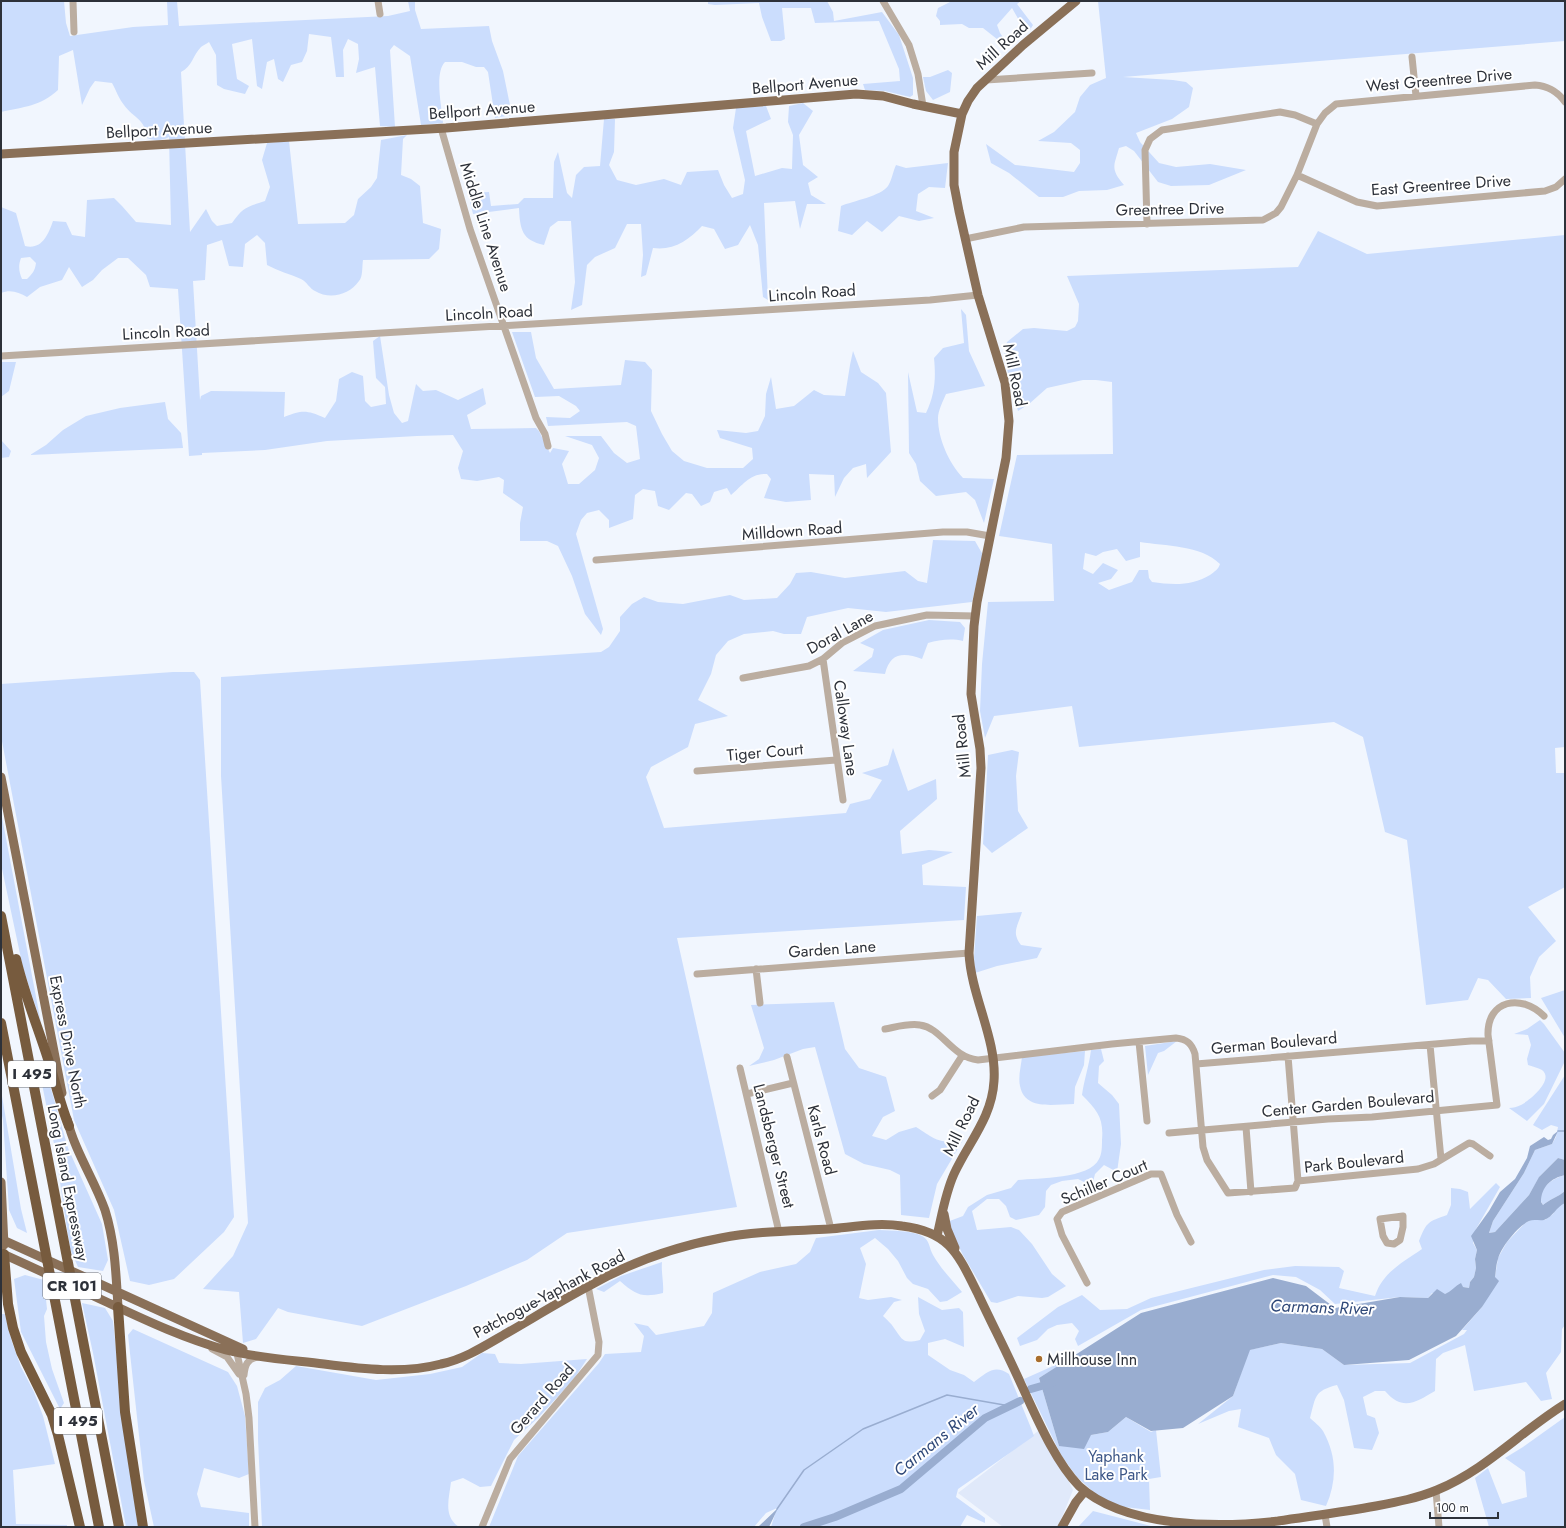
<svg xmlns="http://www.w3.org/2000/svg" width="1566" height="1528" font-family="Jost,sans-serif">
  <rect width="100%" height="100%" fill="#f1f6fe"/>
  <!-- built -->
  <path fill="#e0e9fa" d="M1042 1428 1073 1490 1058 1527H1003L958 1493Z"/>
  <!-- green -->
  <path fill="#cbddfd" fill-rule="evenodd" d="M2 1H64L66 23 70 36 133 27 168 25 167 1H177L179 26 388 16 410 11 408 1H415V10L421 29 489 26 492 41 503 71 512 115 495 118 488 72 484 67H476L462 62H445C434 73 442 108 443 123L421 125 410 56 394 45 390 50 395 127 380 126 375 67 356 73 359 59 358 44 348 39 343 50 344 77H336L331 37 309 34 307 51 302 62 291 65 283 82 278 79 274 59 267 62 262 89 257 86 252 39 232 44 237 79 249 86 245 94 224 89 217 85 216 55 209 42C207 44 203 45 201 47 193 55 192 67 181 72L190 232 206 209 212 221 217 226 232 223C243 207 247 207 265 201L270 187 262 160 267 143 289 141 298 224 345 223 354 215 358 199 371 187 377 178 381 140 407 135 403 139 401 175 411 179 420 186 423 223 441 229 439 249 429 259 363 260C362 266 363 277 359 281 349 295 330 300 315 291 310 289 307 282 301 279 290 274 278 271 267 265L265 243 257 235 245 244 243 267 229 266 222 240 207 245 205 280 193 281 200 400 201 396 211 391 285 392 284 417C303 410 306 410 325 418L336 401 339 379 352 372 363 376 365 401 371 407 386 404 385 387 376 378 373 341 380 336 389 395 394 413 402 423 408 421 416 384 423 391 436 390 458 400 483 388 486 404 467 415 471 429 536 428 539 431 550 453 553 448 569 451 562 464 568 484H579L595 470 599 458 592 445 565 436H601L614 453 627 463 640 459 636 426 627 422 548 426 546 417 570 418 580 411 576 406 559 396 535 397 512 332H531L536 358 554 389 621 385 625 360 645 362 652 370 651 411 662 434 672 451 684 461 707 468H743L753 459 752 448 720 438 717 430 746 433 758 431 765 416 766 394 771 377 776 409 794 406 814 390 824 395 845 396 850 365 853 351 861 372 878 383 886 393 891 452 867 478 866 464 853 468 844 478 835 497 834 475 809 474 811 500 786 502 764 498 771 479 767 474C750 473 743 485 731 495L727 488 714 492 710 502 701 506 692 494 686 493 669 510 658 506 655 491 643 489 635 495 633 519 609 528V520L599 510 587 513 581 520 576 534 603 629 601 635 585 614 572 576 558 546 547 541H520V523L523 507 503 493 504 480 499 477 477 481 461 479 458 468 463 451 453 435 417 436 327 441 265 450 202 453V455L189 456 178 289 150 287 146 275 128 258H118L102 270 93 280 82 287 69 267 62 280 40 287 27 297C19 292 10 289 1 293V207L16 213 25 246C42 250 48 235 53 221L66 222 72 235 85 237 87 200 114 198 122 206 136 222 171 225 169 137C161 141 155 141 147 138 145 118 134 119 124 105 119 99 116 90 112 83L95 81 90 88 82 105 73 50 59 56 58 90C41 106 23 107 1 112ZM30 257 36 263C35 271 32 274 27 279H22C19 272 18 266 21 258Z
    M708 1H827L833 12 834 21 882 12 899 35 913 78V95L910 97 885 91 865 90 863 84 900 81 899 69 879 21 815 23 811 8H782L785 39 781 41H771L762 17 759 3 715 5 708 4Z
    M952 1H1021L1017 4 1033 25 1030 30 1020 22 1012 8 997 25 1000 33 1008 44 1007 47 983 28H969L962 24 940 25V21L936 16 938 8Z
    M1098 1H1565V41L1123 77 1173 80 1186 82 1193 88 1189 107 1172 119 1136 133 1140 142 1159 163 1176 167 1210 164 1246 170 1209 185 1171 186 1158 182 1134 151 1126 146 1119 148C1114 166 1110 169 1124 185L1107 190 1079 191 1063 197H1039L1009 173 991 163 986 144 1015 165 1074 172 1080 163V150L1071 143 1038 141 1054 132 1075 112 1080 97 1090 85 1106 78Z
    M948 70 952 73 950 92 933 100 926 91 923 77H930Z
    M803 103 813 111 799 135 803 165 818 177 808 183 811 195 826 204H807L800 229 795 201 764 203 768 300 763 297 758 245 750 225 738 245 725 249 714 229 702 226C689 240 673 251 653 248L646 275 641 277 643 255 641 224H627L615 248 595 257 587 265 582 305 571 310 575 282 571 221H558L550 227 544 245C522 240 520 230 519 208L473 214 468 193 489 192 491 206 518 204 524 198H553L554 162 558 152 567 193 572 198 576 175 584 167 600 166 604 119H615L614 152 609 165 617 180 636 185 664 179 681 185 687 172 718 170 724 185 732 198 743 194 745 180 733 128 736 108 766 106 771 119 746 131 755 176 782 168 792 169 793 135 788 122 789 106Z
    M948 163 945 188 929 187 918 194 916 211 934 218 919 221 899 216 882 232 867 221 852 235 838 231 841 206C853 201 881 196 888 186 892 180 893 171 896 165L906 168Z
    M1318 231 1367 254 1565 235V747L1555 748 1556 773H1565V887L1528 907 1556 941 1539 957 1530 977 1531 998 1506 999 1488 980 1478 978 1468 1000 1426 1005 1407 840 1385 832 1363 737 1334 722 1079 747 1072 706 994 716 985 738 980 711 982 664 988 602 1054 601 1052 544 999 536 1017 455 1113 454 1112 382 1096 380H1083L1047 388 1029 404 1018 411 1006 365 1004 351 1007 342 1023 329 1034 328 1067 331 1075 327 1078 321 1079 304 1067 276 1298 267ZM1140 542C1165 546 1201 545 1220 564 1218 570 1215 571 1210 575 1192 586 1173 585 1152 582L1149 578 1148 570H1139L1132 582 1109 590 1098 583 1111 579 1118 570 1103 563 1093 574 1083 569 1085 553 1096 556 1103 552 1117 549 1126 561 1140 557Z
    M961 309 966 315 969 351 985 386 946 394C943 401 938 411 938 418 938 439 949 463 963 478L994 479 984 523 975 500 966 492 936 496 920 481 916 464 909 453 908 372 917 412 926 413C935 394 936 379 934 358L943 348 964 343Z
    M1 362H16L9 391 1 397Z
    M165 402 168 419 181 433 183 448 30 455 46 445 63 430 86 416 120 408Z
    M1 440 11 451 9 457 1 458Z
    M933 540 975 541 983 555 972 602 886 612 848 608 807 617 801 634H784L773 631 744 634 728 641 716 655 711 674 698 700 728 716 695 724 688 747 651 767 646 777 664 828 846 813 850 804 870 799 882 780 862 773 888 765 893 748 908 791 936 779 937 799 900 831 902 854 929 850 953 852 922 865 923 885 966 887 964 920 677 938 737 1207 567 1233 527 1260 466 1286 362 1326 288 1312 278 1308 256 1339 243 1343 239 1292 203 1289 233 1256 248 1223 221 776V677L601 652 609 647 620 631V617L632 604 644 597 658 602 683 604 730 595 744 600 777 598 790 584 796 573 811 572 845 578 905 571 918 581 927 583Z
    M929 620 960 622 965 628 963 641C951 638 939 640 928 643L922 659C903 652 890 653 885 674L853 671 872 657 874 649 860 643 883 630Z
    M173 672H194L200 680 234 1217 224 1232 174 1279 149 1285 130 1281 114 1210 74 1120 1 736V684Z
    M1012 750 1019 752 1016 776 1018 811 1028 828 992 853 983 844 988 755Z
    M1 812 41 1023 23 968 1 864Z
    M1022 912C1018 926 1011 932 1021 945L1042 948 1037 958 997 966 975 973 974 957 977 916Z
    M1565 990V1038L1541 998Z
    M834 1002 845 1049 859 1068 886 1077 895 1111 883 1117 872 1136 886 1140 899 1132 916 1127C937 1140 938 1144 963 1140L937 1184 929 1218 901 1215 900 1175 890 1170 864 1164 845 1154 815 1047 803 1049 774 1060 749 1066 759 1059 764 1048 751 1005Z
    M1540 1020 1544 1024 1565 1053V1061L1544 1104 1527 1121 1509 1108C1513 1108 1517 1107 1521 1105 1529 1101 1555 1080 1542 1070 1538 1068 1532 1066 1528 1065L1527 1059 1531 1045 1528 1035 1514 1034 1527 1029Z
    M1177 1041 1164 1051 1158 1053 1148 1075 1145 1046Z
    M1101 1049 1104 1061 1099 1066 1098 1083 1112 1095 1119 1104 1121 1144 1117 1172 1104 1165 1095 1174 1092 1186 1078 1179 1062 1181 1051 1185 1046 1191 1045 1207 1039 1215 1016 1220 1010 1217 1006 1206 999 1199H987L972 1211 977 1230 1011 1227 1019 1230 1032 1244 1052 1274 1066 1286 1048 1297 1042 1298 1018 1296 997 1303 991 1302 963 1255 947 1222 963 1216 968 1207 987 1195 1011 1188 1018 1180C1038 1178 1090 1179 1099 1159 1102 1154 1102 1146 1102 1140 1104 1118 1097 1110 1082 1095 1084 1080 1089 1066 1091 1050Z
    M1085 1051 1084 1065 1075 1087 1074 1104C1054 1104 1025 1111 1020 1086 1018 1077 1021 1066 1022 1057Z
    M41 1067 45 1068 68 1148 102 1224 108 1260 103 1271 78 1267 70 1249 55 1149 41 1079Z
    M1565 1075V1160L1558 1158 1540 1176 1529 1195 1495 1232 1489 1233 1493 1221 1524 1173 1535 1150 1552 1144 1556 1137 1558 1127 1551 1125 1542 1130 1533 1125Z
    M1 1090 21 1209 27 1233 17 1228 9 1210 3 1120 1 1111Z
    M1565 1175V1191C1558 1197 1550 1199 1543 1205 1533 1191 1553 1178 1565 1175Z
    M1496 1183 1500 1187 1476 1229 1473 1243 1477 1250 1475 1259 1476 1268 1474 1277 1470 1282 1469 1288 1463 1287 1445 1294 1432 1293 1428 1298 1400 1297 1335 1304 1320 1290 1296 1277 1273 1275 1141 1310 1078 1346 1075 1339 1079 1331 1072 1323 1057 1325 1048 1329 1037 1340 1020 1346 1017 1338 1058 1307 1082 1295 1100 1310 1127 1309 1151 1298 1264 1270 1295 1266 1339 1267 1344 1271 1339 1288 1375 1296C1383 1272 1402 1263 1422 1249L1419 1241C1427 1221 1428 1222 1447 1215L1451 1205V1188L1460 1189 1468 1192 1470 1209Z
    M1565 1203V1325L1562 1329 1561 1352 1546 1373 1552 1399 1541 1401 1526 1382 1474 1391 1465 1345 1443 1353 1436 1359 1435 1391C1416 1402 1403 1412 1385 1391H1375L1363 1397 1367 1415 1375 1418 1379 1433 1372 1450 1354 1448 1344 1400 1337 1385C1314 1391 1316 1396 1310 1418 1314 1422 1320 1426 1323 1431 1337 1456 1337 1481 1326 1506L1301 1500 1295 1474 1276 1455 1269 1438 1238 1427 1241 1409 1229 1411 1198 1424 1233 1396 1249 1350 1281 1343 1322 1349 1344 1365 1410 1363 1464 1334 1467 1330H1462L1482 1307 1495 1277 1498 1258 1507 1242 1525 1223 1531 1220H1545L1553 1214 1558 1206Z
    M879 1230C892 1231 911 1230 922 1236 930 1240 929 1248 933 1255 941 1269 952 1280 962 1292L947 1301 940 1302 928 1289 913 1284 907 1278 898 1261 888 1249 875 1238 860 1248 866 1264 859 1298 868 1300 891 1297 902 1300 894 1302 883 1316C887 1320 891 1323 894 1328 903 1340 902 1344 920 1340L925 1331 919 1314 918 1297 942 1310 959 1308 963 1312 964 1347 945 1339 928 1343V1355L950 1370 964 1375 974 1382C987 1373 994 1364 1009 1374L1031 1428 1034 1436 958 1489 956 1497 985 1518V1523L967 1515 960 1527H771L777 1508 766 1513 754 1527H489L518 1456 599 1363 605 1354 641 1352 644 1336 634 1323 648 1326 656 1335 704 1326 712 1313 713 1293 760 1272 796 1264 810 1252 816 1238Z
    M662 1262C661 1273 664 1283 663 1293 642 1298 636 1295 620 1281L604 1292 596 1289 621 1276Z
    M25 1275 44 1280 47 1309 44 1316 46 1342 52 1369 64 1403 60 1409 21 1332 14 1279Z
    M82 1303 105 1308 113 1321 125 1433 138 1527H126L93 1353Z
    M1 1314H5L12 1342 21 1367 34 1392 43 1416 55 1464 13 1470 16 1524 67 1525V1527H1Z
    M133 1329 228 1372 237 1386 245 1416 249 1474 239 1478 204 1468 197 1494 201 1507 249 1513V1527H154L144 1481 128 1335Z
    M482 1353 495 1354 499 1363 521 1364 587 1359 574 1379 539 1417 514 1440 491 1486 480 1487 463 1478 451 1482C449 1499 443 1516 459 1527H262L258 1439V1402L265 1388 280 1380 296 1366 376 1380 430 1374 462 1367Z
    M1071 1358 1039 1378 1059 1446 1091 1435 1108 1432 1126 1417 1151 1432 1156 1430 1161 1477 1149 1479 1150 1510 1116 1506 1099 1497 1077 1477 1061 1455 1024 1379Z
    M1565 1417V1527H1489L1475 1478 1488 1468 1502 1504 1527 1497 1525 1472 1505 1458 1523 1447Z
    M1093 1511 1151 1526 1152 1527H1078Z"/>
  <!-- water -->
  <path fill="#99add0" d="M1558 1131 1552 1144 1535 1150 1524 1173 1493 1221 1489 1233 1495 1232 1529 1195 1539 1177 1558 1158 1565 1160V1175C1551 1178 1541 1187 1541 1202L1543 1205C1550 1199 1558 1197 1565 1191V1203C1556 1207 1553 1217 1544 1220 1539 1221 1534 1219 1529 1221 1518 1226 1501 1247 1498 1259 1496 1264 1496 1271 1495 1277L1499 1281 1482 1307 1456 1336 1409 1360 1344 1365 1322 1349 1281 1343 1250 1350 1233 1396 1183 1428 1151 1431 1126 1417 1108 1432 1091 1435 1084 1449 1059 1446 1039 1378 1141 1313 1273 1278 1306 1286 1335 1308 1400 1297 1428 1298 1437 1289 1445 1294C1452 1291 1455 1286 1461 1283L1463 1287 1469 1288 1470 1282 1474 1277 1476 1268 1475 1259 1477 1250 1471 1236 1489 1211 1500 1192 1515 1179 1527 1158 1530 1146 1544 1137 1548 1140 1551 1139 1553 1135Z
    M778 1508 769 1527H758L759 1526Z"/>
  <g fill="none" stroke-linecap="round" stroke-linejoin="round">
    <!-- stream -->
    <path stroke="#99add0" stroke-width="1.5" d="M1558 1131H1565
      M777 1509 804 1470 863 1429 947 1395 1010 1406"/>
    <!-- river -->
    <path stroke="#99add0" stroke-width="8" d="M1031 1389 1052 1383
      M804 1527 835 1517 901 1489 985 1418 1020 1401"/>
    <!-- minor -->
    <path stroke="#bbada0" stroke-width="7" d="M73 1 74 32
      M378 1 380 14
      M883 1 909 45 918 74 923 106
      M1412 57 1416 96
      M986 80 1092 73
      M441 128 470 229 536 418 545 434 548 446
      M1297 175 1357 202 1377 206 1545 191 1556 187 1565 179
      M1147 224 1145 150 1150 139 1162 130 1280 112 1295 115 1317 124
      M965 239 1024 227 1263 220 1276 213 1281 207 1297 175 1317 124 1325 113 1336 104 1535 85C1548 86 1558 92 1565 102
      M1 356 764 310 930 300 978 295
      M596 560 943 532H967L990 536
      M823 659 843 800
      M743 678 809 666 823 659 842 643 875 626 927 615 975 616
      M697 771 836 760
      M756 969 760 1003
      M697 974 969 953
      M885 1029C896 1027 909 1023 920 1025 942 1028 951 1057 978 1060L1112 1044 1176 1038C1187 1039 1192 1044 1195 1054L1203 1147 1207 1160 1228 1193 1295 1188 1298 1181 1418 1169 1434 1164 1469 1143 1473 1144 1490 1156
      M1139 1042 1147 1121
      M1430 1045 1441 1159
      M1288 1056 1298 1181
      M787 1057 831 1229
      M1196 1064 1471 1041H1489
      M740 1068 779 1232
      M747 1094 793 1083
      M932 1096 940 1090 962 1056
      M1246 1127 1251 1192
      M1169 1133 1328 1119 1372 1117 1497 1105 1488 1035C1487 1000 1521 993 1544 1016
      M1403 1216V1227L1400 1240 1394 1244 1387 1243 1383 1236 1380 1219Z
      M1087 1283 1062 1235 1057 1219 1062 1212 1151 1174H1161L1177 1215 1191 1242
      M212 1349 227 1357 239 1374
      M236 1349 246 1394 249 1418 255 1527
      M244 1375C245 1365 247 1359 258 1357
      M1436 1491 1439 1527
      M1325 1515 1327 1527
      M482 1527 510 1459 598 1355 599 1342 588 1286"/>
    <!-- major -->
    <path stroke="#8a7058" stroke-width="9" d="M1 154 446 128 856 94 883 96 913 104 962 114
      M1 777 62 1093
      M67 1119C75 1152 94 1179 105 1210 115 1242 116 1274 118 1307
      M1 1182 4 1245
      M944 1214 947 1229 955 1248
      M937 1236C942 1215 945 1194 954 1174 968 1143 992 1118 994 1081 997 1039 971 996 969 953L981 768 980 749 971 694 974 626 977 602 1006 458 1009 421 1005 383 978 295 959 211 954 185V152L962 114 968 101 977 88 1023 45 1076 1
      M1 1239 243 1349
      M1 1253C34 1268 67 1283 100 1299 141 1318 182 1338 226 1350 258 1358 291 1360 324 1364 363 1369 403 1374 441 1364 465 1359 486 1345 507 1333 533 1318 559 1302 585 1288 627 1264 673 1247 721 1238 756 1231 793 1231 829 1229 853 1227 878 1222 902 1226 950 1232 958 1254 978 1294 992 1324 1007 1353 1021 1384 1036 1416 1054 1460 1079 1486 1125 1528 1218 1528 1278 1521 1311 1516 1343 1512 1376 1506 1397 1502 1418 1498 1437 1490 1486 1470 1521 1431 1565 1404
      M1062 1527 1076 1502 1085 1491"/>
    <!-- highway -->
    <path stroke="#775b3e" stroke-width="10" d="M1 916 119 1527
      M16 959C24 993 37 1025 48 1059 55 1081 60 1104 69 1126
      M1 1023 99 1527
      M4 1254 8 1304 13 1328 21 1352 52 1415 58 1435 80 1527
      M118 1307 125 1412 143 1527"/>
  </g>
  <!-- markers -->
  <circle fill="#a86e2e" stroke="#fff" stroke-width="1.5" cx="1039" cy="1359" r="4"/>
  <g text-anchor="middle" dominant-baseline="central" stroke-width="4" stroke-linejoin="round" paint-order="stroke">
    <!-- shield labels -->
    <g fill="#fff" stroke="#6c6f74" stroke-width="1">
      <rect x="8" y="1061" width="48" height="26" rx="3"/>
      <rect x="43" y="1273" width="58" height="26" rx="3"/>
      <rect x="54" y="1408" width="48" height="26" rx="3"/>
    </g>
    <g font-size="15" font-weight="bold" fill="#2d3139">
      <text x="32" y="1074">I 495</text>
      <text x="72" y="1286">CR 101</text>
      <text x="78" y="1421">I 495</text>
    </g>
    <!-- street labels -->
    <g font-size="16" fill="#2d3139" stroke="#fff">
      <text transform="translate(1002 45) rotate(-42)">Mill Road</text>
      <text transform="translate(1439 80) rotate(-5)">West Greentree Drive</text>
      <text transform="translate(805 84) rotate(-5)">Bellport Avenue</text>
      <text transform="translate(482 110) rotate(-4)">Bellport Avenue</text>
      <text transform="translate(159 130) rotate(-3)">Bellport Avenue</text>
      <text transform="translate(1441 185) rotate(-4)">East Greentree Drive</text>
      <text transform="translate(1170 209) rotate(-1)">Greentree Drive</text>
      <text transform="translate(486 227) rotate(72)">Middle Line Avenue</text>
      <text transform="translate(812 293) rotate(-4)">Lincoln Road</text>
      <text transform="translate(489 313) rotate(-3)">Lincoln Road</text>
      <text transform="translate(166 332) rotate(-3)">Lincoln Road</text>
      <text transform="translate(1015 375) rotate(78)">Mill Road</text>
      <text transform="translate(792 531) rotate(-4)">Milldown Road</text>
      <text transform="translate(840 632) rotate(-29)">Doral Lane</text>
      <text transform="translate(846 728) rotate(82)">Calloway Lane</text>
      <text transform="translate(962 746) rotate(-96)">Mill Road</text>
      <text transform="translate(765 752) rotate(-5)">Tiger Court</text>
      <text transform="translate(832 949) rotate(-4)">Garden Lane</text>
      <text transform="translate(68 1042) rotate(79)">Express Drive North</text>
      <text transform="translate(1274 1043) rotate(-5)">German Boulevard</text>
      <text transform="translate(1348 1104) rotate(-5)">Center Garden Boulevard</text>
      <text transform="translate(961 1126) rotate(-64)">Mill Road</text>
      <text transform="translate(822 1140) rotate(75)">Karls Road</text>
      <text transform="translate(774 1146) rotate(76)">Landsberger Street</text>
      <text transform="translate(1354 1162) rotate(-6)">Park Boulevard</text>
      <text transform="translate(1104 1182) rotate(-23)">Schiller Court</text>
      <text transform="translate(68 1183) rotate(79)">Long Island Expressway</text>
      <text transform="translate(549 1294) rotate(-28)">Patchogue-Yaphank Road</text>
      <text transform="translate(542 1399) rotate(-49)">Gerard Road</text>
    </g>
    <!-- poi labels -->
    <g font-size="16" fill="#2d3139" stroke="#fff" text-anchor="start">
      <text x="1047" y="1359">Millhouse Inn</text>
    </g>
    <!-- park labels -->
    <g font-size="16" fill="#3c5687" stroke="#fff">
      <text x="1116" y="1456">Yaphank<tspan x="1116" dy="18">Lake Park</tspan></text>
    </g>
    <!-- water labels -->
    <g font-size="17" font-style="italic" fill="#2f4878" stroke="#fff">
      <text transform="translate(1322 1307) rotate(2)">Carmans River</text>
      <text transform="translate(936 1440) rotate(-39)">Carmans River</text>
    </g>
  </g>
  <!-- border -->
  <rect width="1566" height="1528" fill="none" stroke="#2d3139" stroke-width="4"/>
  <!-- scale -->
  <path d="M1430 1512v6h68v-6" fill="none" stroke="#2d3139" stroke-width="2"/>
  <text x="1436" y="1512" font-size="12" fill="#2d3139" stroke="#ffffff" stroke-width="3" paint-order="stroke">100 m</text>
</svg>
